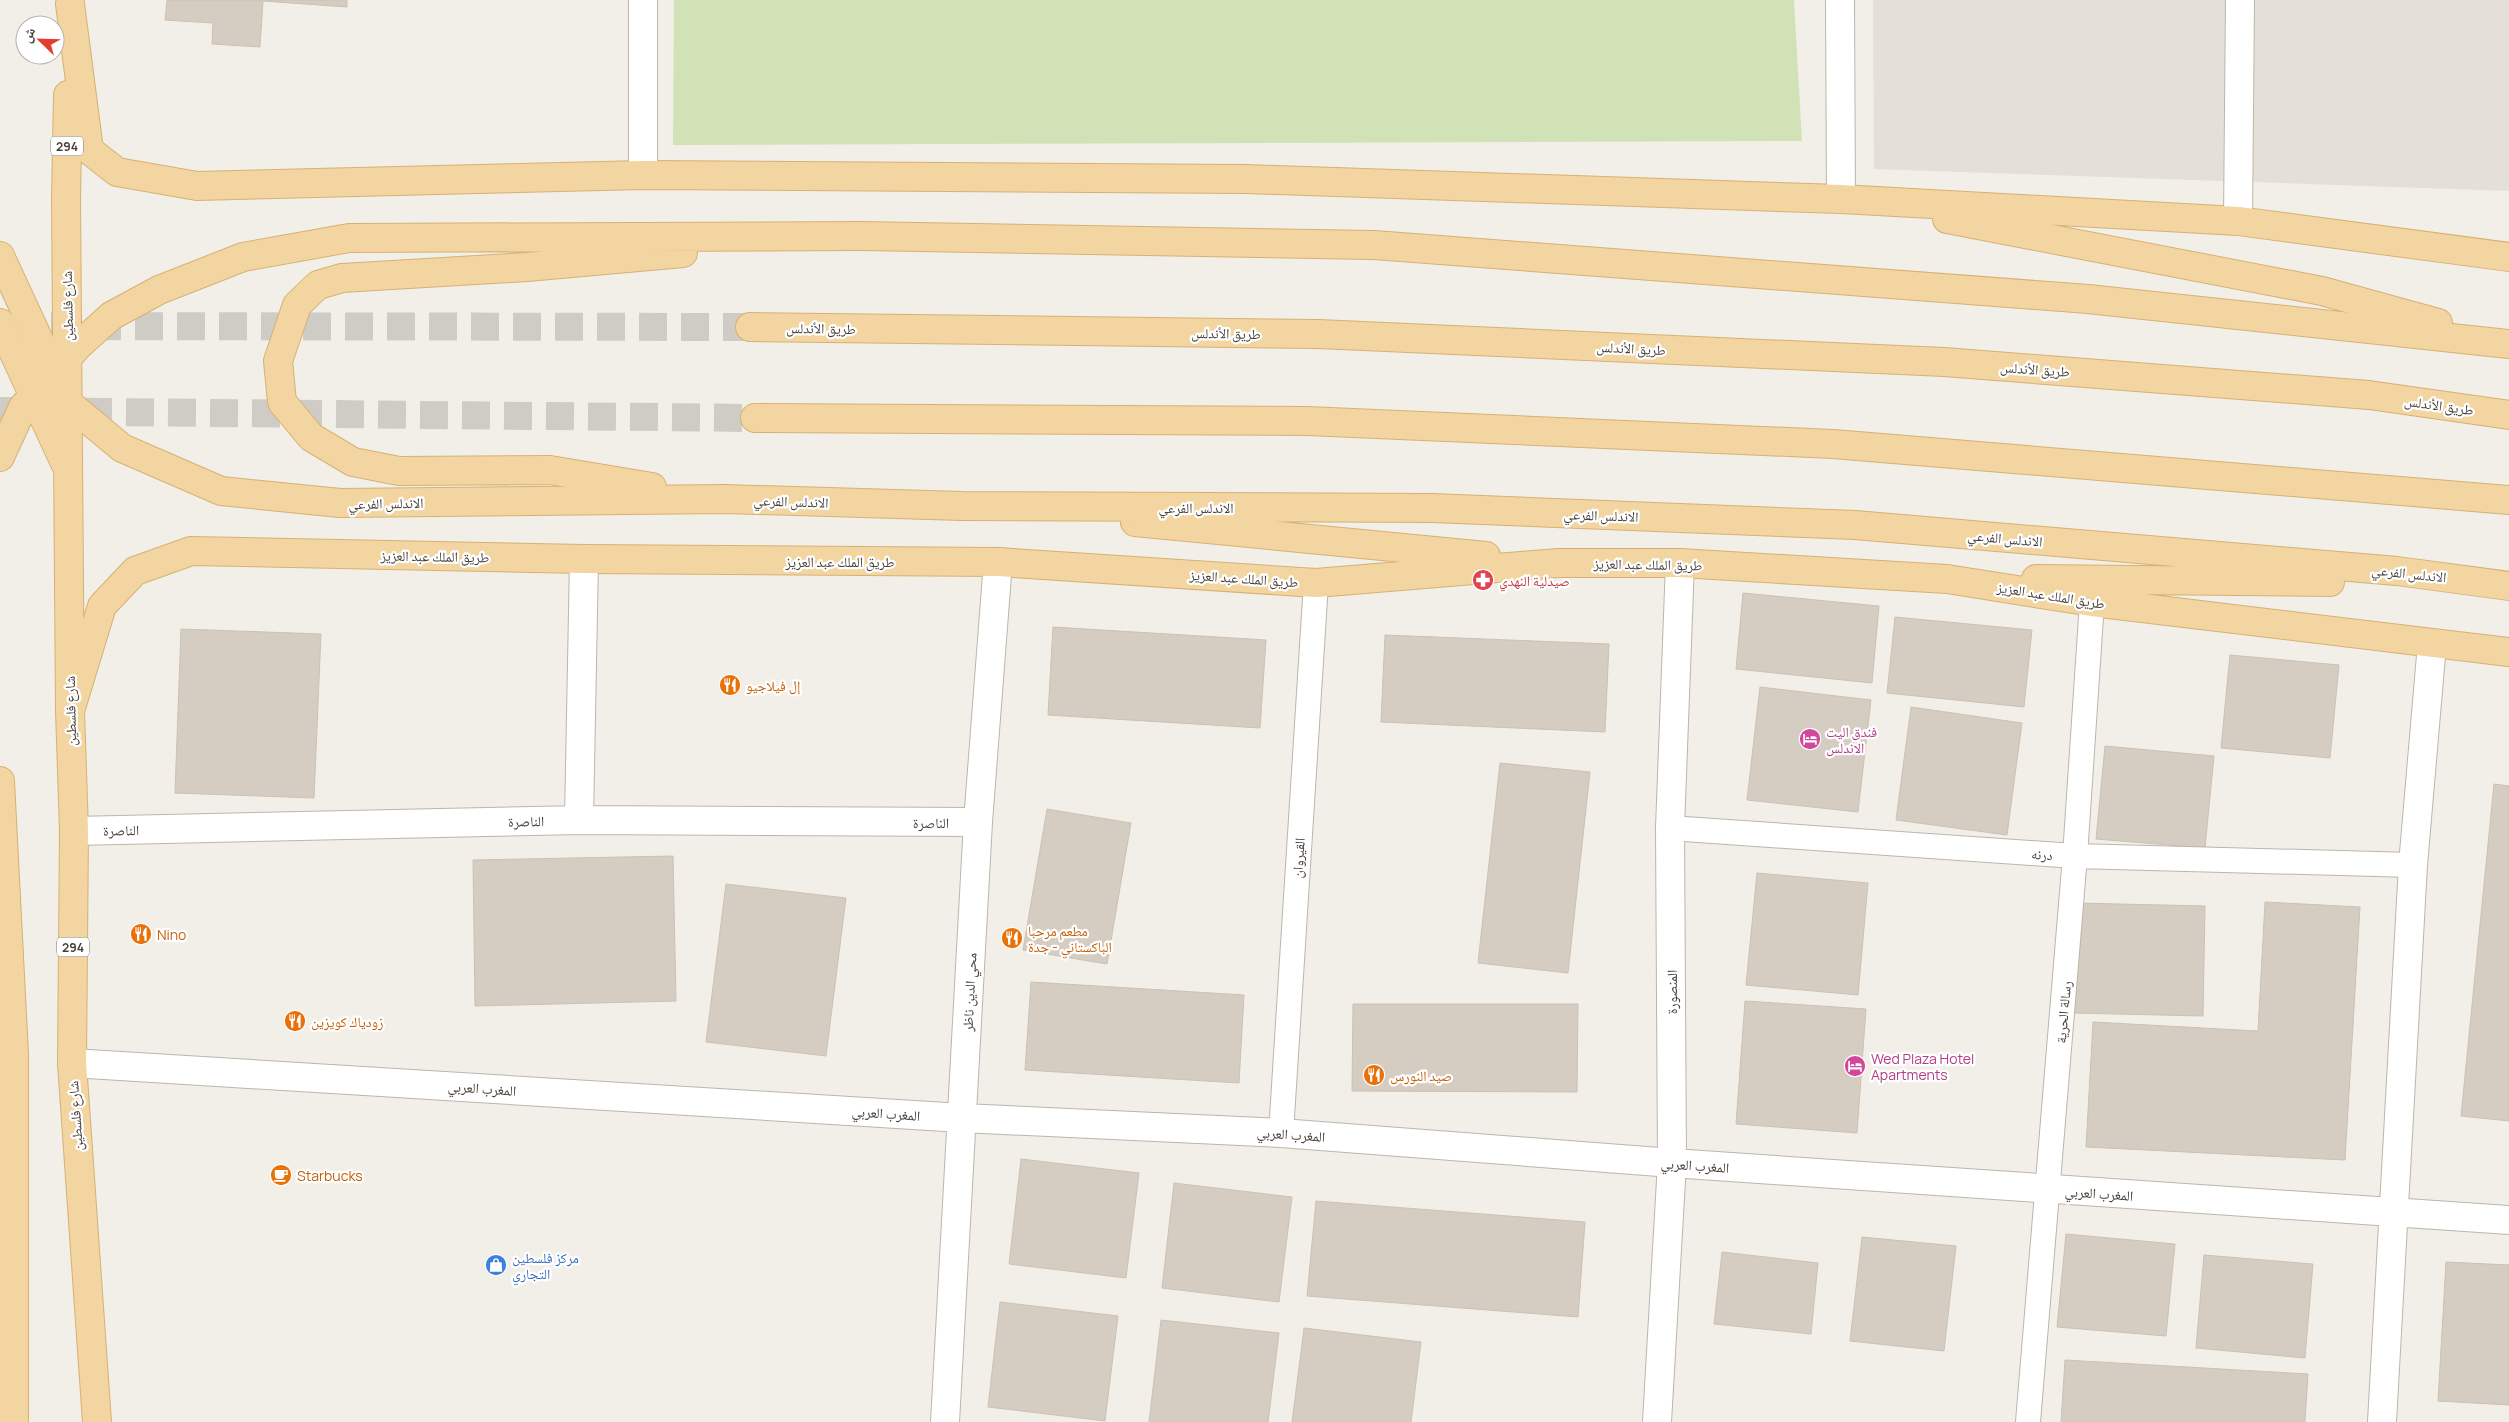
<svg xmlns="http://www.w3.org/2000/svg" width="2509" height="1422" font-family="Manrope,'Noto Naskh Arabic',sans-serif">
  <rect width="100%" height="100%" fill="#f2efe9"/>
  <!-- residential -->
  <path fill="#e5e0d7" d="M1873 0H2509V191L1874 169Z"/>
  <!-- green -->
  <path fill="#d1e2b6" d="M674 0H1794L1802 141 673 145Z"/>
  <!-- building -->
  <path fill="#d5ccc2" stroke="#ccc1b3" d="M167 0H347V7L263 1 260 47 212 44 213 23 165 20Z
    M1743 593 1879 606 1872 683 1736 669Z
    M1895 617 2032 630 2024 707 1887 693Z
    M1053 627 1266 640 1260 728 1048 715Z
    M181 629 321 634 314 798 175 793Z
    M1385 635 1609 644 1605 732 1381 722Z
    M2230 655 2339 665 2330 758 2221 748Z
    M1760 687 1871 700 1858 812 1747 800Z
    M1911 707 2022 723 2007 835 1896 820Z
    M2105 746 2214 756 2205 848 2096 839Z
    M1500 763 1590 772 1568 973 1478 963Z
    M2494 784 2509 786V1121L2461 1116Z
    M1047 809 1131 823 1107 964 1023 950Z
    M673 856 676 1001 475 1006 473 860Z
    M1757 873 1868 883 1858 995 1746 985Z
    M726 884 846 898 826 1056 706 1042Z
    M2265 902 2360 907 2345 1160 2086 1147 2093 1022 2258 1031Z
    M2077 903 2205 906 2203 1016 2074 1013Z
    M1031 982 1244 995 1239 1083 1025 1070Z
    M1745 1001 1866 1009 1857 1133 1736 1124Z
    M1353 1004H1578L1577 1092 1352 1091Z
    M1021 1159 1139 1173 1126 1278 1009 1264Z
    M1174 1183 1292 1197 1279 1302 1162 1288Z
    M1316 1201 1585 1222 1578 1317 1307 1296Z
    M2066 1234 2175 1244 2166 1336 2057 1327Z
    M1862 1237 1956 1246 1944 1351 1850 1341Z
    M1722 1252 1818 1263 1811 1334 1714 1324Z
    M2204 1255 2313 1264 2305 1358 2196 1348Z
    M2446 1262 2509 1265V1405L2438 1401Z
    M1000 1302 1118 1316 1105 1421 988 1407Z
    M1161 1320 1279 1333 1268 1422H1149Z
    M1304 1328 1421 1342 1411 1422H1292Z
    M2065 1360 2308 1374 2305 1422H2061Z"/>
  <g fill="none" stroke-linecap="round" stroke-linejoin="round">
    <!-- primary-tunnel -->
    <path stroke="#cfccc6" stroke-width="28" stroke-dasharray="28 14" stroke-linecap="butt" d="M9 326 750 327
      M0 411 755 418"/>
    <!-- service casing -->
    <g stroke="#bdb5ac" stroke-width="26">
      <path id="service" d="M1670 828 2075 856 2413 865
        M1281 1133 1316 583
        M2028 1422 2075 856 2092 602"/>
    </g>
    <!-- minor casing -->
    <g stroke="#bdb5ac" stroke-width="30">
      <path id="minor" d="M1840 0 1841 199
        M643 175V0
        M2238 221 2240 0
        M579 820 584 559
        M74 831 579 820 978 822
        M72 1063 962 1118 1281 1133 1672 1163 2509 1220
        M945 1422 978 822 998 562
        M1657 1422 1672 1163 1670 828 1680 563
        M2382 1422 2413 865 2432 644"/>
    </g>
    <!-- primary casing -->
    <g stroke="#d6b173" stroke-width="30">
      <path id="primary" d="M70 4 89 150 117 172 197 186 643 175 1245 179 1841 199 2238 221 2509 257
        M68 95 66 198 70 711 74 831 72 1063 97 1422
        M1947 219 2322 291 2438 323
        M0 256 68 403 122 448 221 491 340 503 725 499 962 506 1432 508 1855 525 2397 571 2509 586
        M0 323 65 463
        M750 327 1318 334 1944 362 2369 395 2509 415
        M755 418 1307 421 1833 444 2509 500
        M0 457 23 407 78 346 111 316 159 290 243 257 349 238 861 236 1374 245 2088 299 2509 344
        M652 487 550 470 399 471 353 462 311 437 282 402 278 361 297 305 318 285 342 278 527 267 683 253
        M1135 522 1486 556
        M2036 579 2330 582
        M70 711 102 606 135 571 191 551 584 559 998 562 1316 583 1558 563H1680L1947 579 2092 602 2509 652
        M0 781 14 1054V1422"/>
    </g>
    <!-- service -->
    <use href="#service" stroke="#fff" stroke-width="24"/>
    <!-- minor -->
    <use href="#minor" stroke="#fff" stroke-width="28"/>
    <!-- primary -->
    <use href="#primary" stroke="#f2d5a1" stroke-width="28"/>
  </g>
  <!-- icons -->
  <defs>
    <g id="pharmacy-disc" transform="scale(1.125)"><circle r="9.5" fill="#e0444e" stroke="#fff"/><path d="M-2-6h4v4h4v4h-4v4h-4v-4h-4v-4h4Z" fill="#fff"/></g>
    <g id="restaurant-disc" transform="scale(1.125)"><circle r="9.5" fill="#e8710a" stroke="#fff"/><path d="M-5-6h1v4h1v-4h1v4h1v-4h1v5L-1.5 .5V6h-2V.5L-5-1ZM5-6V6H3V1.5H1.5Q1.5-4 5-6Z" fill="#fff"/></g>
    <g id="hotel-disc" transform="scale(1.125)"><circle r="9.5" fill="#d1479c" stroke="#fff"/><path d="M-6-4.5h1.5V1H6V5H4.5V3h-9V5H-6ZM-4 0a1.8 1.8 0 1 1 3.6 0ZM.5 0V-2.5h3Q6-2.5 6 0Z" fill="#fff"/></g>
    <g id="cafe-disc" transform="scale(1.125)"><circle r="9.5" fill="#e8710a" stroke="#fff"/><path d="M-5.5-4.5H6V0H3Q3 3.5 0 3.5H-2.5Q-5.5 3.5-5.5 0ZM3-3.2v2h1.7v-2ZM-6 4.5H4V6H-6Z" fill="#fff"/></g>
    <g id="shop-disc" transform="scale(1.125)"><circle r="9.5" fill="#3f7fe0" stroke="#fff"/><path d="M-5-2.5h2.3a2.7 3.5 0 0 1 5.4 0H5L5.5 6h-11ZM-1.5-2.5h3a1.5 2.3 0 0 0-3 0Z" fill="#fff"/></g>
  </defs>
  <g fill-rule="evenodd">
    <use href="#pharmacy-disc" x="1483" y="580"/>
    <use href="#restaurant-disc" x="730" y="685"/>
    <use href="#hotel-disc" x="1810" y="739"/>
    <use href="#restaurant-disc" x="141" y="934"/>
    <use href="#restaurant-disc" x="1012" y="938"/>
    <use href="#restaurant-disc" x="295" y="1021"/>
    <use href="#hotel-disc" x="1855" y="1066"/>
    <use href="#restaurant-disc" x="1374" y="1075"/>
    <use href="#cafe-disc" x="281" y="1175"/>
    <use href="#shop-disc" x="496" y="1265"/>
  </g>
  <g text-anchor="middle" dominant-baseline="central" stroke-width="4.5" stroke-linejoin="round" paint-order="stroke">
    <!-- shield labels -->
    <g fill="#fff" stroke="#7d7974" stroke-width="1">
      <rect x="51" y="136.5" width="32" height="19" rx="4"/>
      <rect x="57" y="937.5" width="32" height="19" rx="4"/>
    </g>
    <g font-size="12" font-weight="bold" fill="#453f38">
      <text x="67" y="146">294</text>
      <text x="73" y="947">294</text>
    </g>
    <!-- street labels -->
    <g font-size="14" fill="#453f38" stroke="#fff">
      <text transform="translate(67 306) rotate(-91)">شارع فلسطين</text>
      <text transform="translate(821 328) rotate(1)">طريق الأندلس</text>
      <text transform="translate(1226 333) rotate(1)">طريق الأندلس</text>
      <text transform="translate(1631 348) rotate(3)">طريق الأندلس</text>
      <text transform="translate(2035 369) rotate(4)">طريق الأندلس</text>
      <text transform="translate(2439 405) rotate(8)">طريق الأندلس</text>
      <text transform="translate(791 501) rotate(2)">الاندلس الفرعي</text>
      <text transform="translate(386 503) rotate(-1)">الاندلس الفرعي</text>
      <text x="1196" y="507">الاندلس الفرعي</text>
      <text transform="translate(1601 515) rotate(2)">الاندلس الفرعي</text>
      <text transform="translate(2005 538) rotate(5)">الاندلس الفرعي</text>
      <text transform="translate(435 556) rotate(1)">طريق الملك عبد العزيز</text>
      <text x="840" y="561">طريق الملك عبد العزيز</text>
      <text transform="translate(1648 564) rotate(1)">طريق الملك عبد العزيز</text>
      <text transform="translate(2409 573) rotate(6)">الاندلس الفرعي</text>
      <text transform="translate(1244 578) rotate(4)">طريق الملك عبد العزيز</text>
      <text transform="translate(2051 595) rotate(9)">طريق الملك عبد العزيز</text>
      <text transform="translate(70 711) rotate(-91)">شارع فلسطين</text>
      <text transform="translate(526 821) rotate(-1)">الناصرة</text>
      <text x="931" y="822">الناصرة</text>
      <text transform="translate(121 830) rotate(-1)">الناصرة</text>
      <text transform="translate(2042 854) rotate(4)">درنه</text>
      <text transform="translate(1298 858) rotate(-86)">القيروان</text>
      <text transform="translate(969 992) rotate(-87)">محي الدين ناظر</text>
      <text transform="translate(1671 992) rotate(-90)">المنصورة</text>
      <text transform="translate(2063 1012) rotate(-85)">رسالة الحرية</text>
      <text transform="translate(482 1088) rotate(4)">المغرب العربي</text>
      <text transform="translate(886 1113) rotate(4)">المغرب العربي</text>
      <text transform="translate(75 1116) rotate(-94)">شارع فلسطين</text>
      <text transform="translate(1291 1134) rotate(4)">المغرب العربي</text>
      <text transform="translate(1695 1165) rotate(4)">المغرب العربي</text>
      <text transform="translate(2099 1193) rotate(4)">المغرب العربي</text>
    </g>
    <!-- health labels -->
    <g font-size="14" fill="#be3a42" stroke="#fff" text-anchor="start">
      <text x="1499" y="580">صيدلية النهدي</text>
    </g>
    <!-- food labels -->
    <g font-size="14" fill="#c56008" stroke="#fff" text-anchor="start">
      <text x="746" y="685">إل فيلاجيو</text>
      <text x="1028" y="930">مطعم مرحبا<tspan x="1028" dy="16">الباكستاني - جدة</tspan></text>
      <text x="157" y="934">Nino</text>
      <text x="311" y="1021">زودياك كويزين</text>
      <text x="1390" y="1075">صيد النورس</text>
      <text x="297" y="1175">Starbucks</text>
    </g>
    <!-- hotel labels -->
    <g font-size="14" fill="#b23c85" stroke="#fff" text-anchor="start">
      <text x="1826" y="731">فندق اليت<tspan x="1826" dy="16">الاندلس</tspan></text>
      <text x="1871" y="1058">Wed Plaza Hotel<tspan x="1871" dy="16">Apartments</tspan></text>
    </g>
    <!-- shop labels -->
    <g font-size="14" fill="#366cbe" stroke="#fff" text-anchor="start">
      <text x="512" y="1257">مركز فلسطين<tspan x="512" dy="16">التجاري</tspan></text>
    </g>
  </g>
  <!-- north arrow -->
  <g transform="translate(40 40) rotate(293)"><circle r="24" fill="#ffffff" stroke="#b5b2af"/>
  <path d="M0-4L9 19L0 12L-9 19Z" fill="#e13f31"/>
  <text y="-8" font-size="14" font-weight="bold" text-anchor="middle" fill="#453f38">ش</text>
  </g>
</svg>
